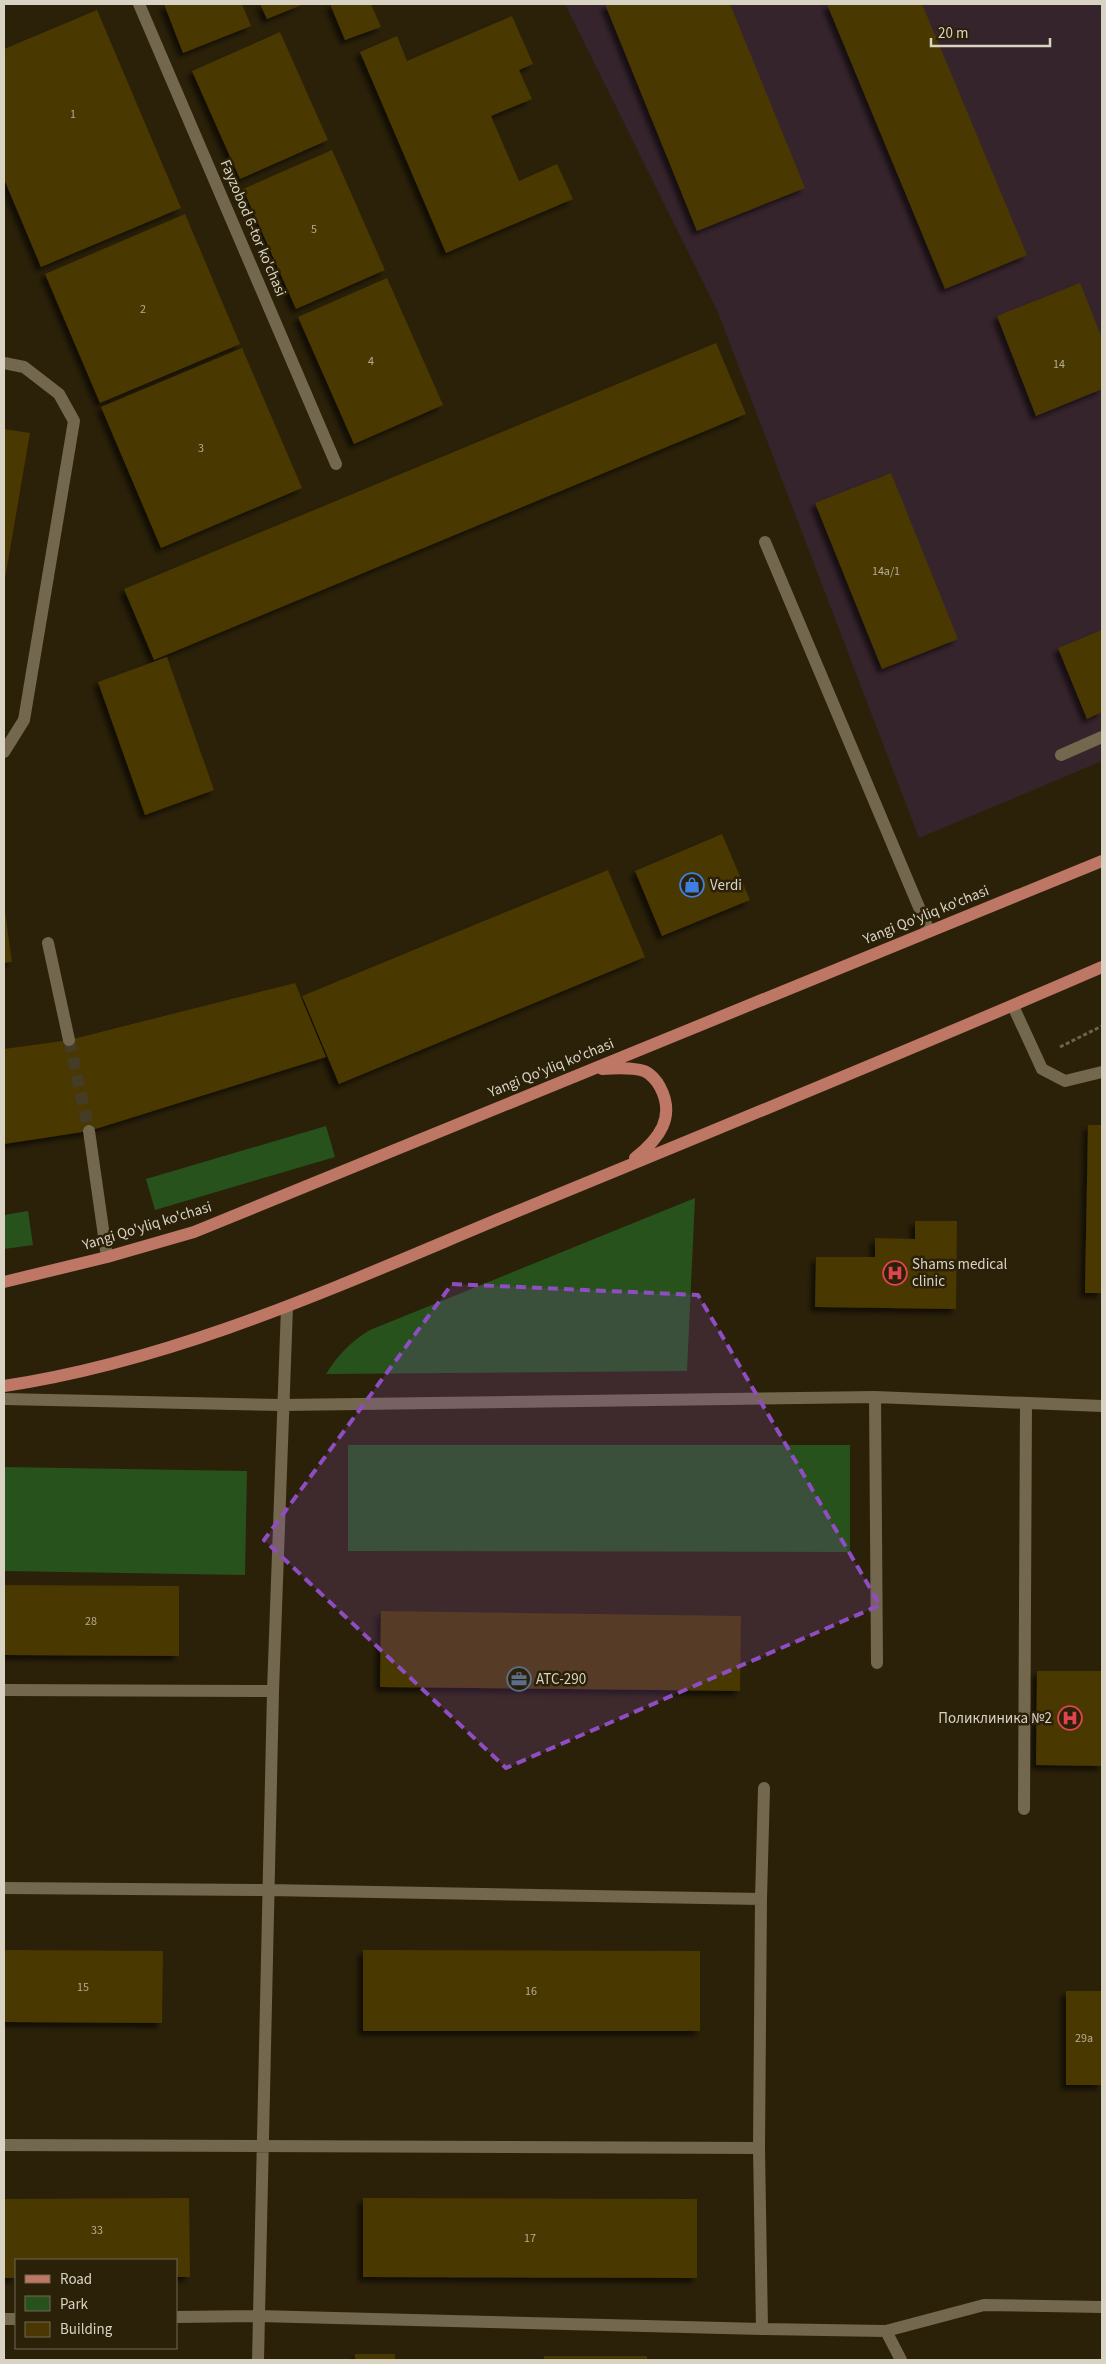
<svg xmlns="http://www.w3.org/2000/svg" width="1106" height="2364" font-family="'Source Sans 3',sans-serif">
  <defs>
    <filter id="shadow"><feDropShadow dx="-4.5" dy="4.5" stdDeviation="2.5" flood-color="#0009"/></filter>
  </defs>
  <rect width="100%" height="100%" fill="#2b2109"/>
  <!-- industrial -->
  <path fill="#36242c" d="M565 4H1102V761L919 838 717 310Z"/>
  <!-- green -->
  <path fill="#27521b" d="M326 1126 335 1157 155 1210 146 1179Z
    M695 1198 687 1371 326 1374C338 1355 350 1342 370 1330Z
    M28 1211 33 1245 4 1249V1215Z
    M348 1445H850V1552L348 1551Z
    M4 1467 247 1471 245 1575 4 1571Z"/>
  <!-- building -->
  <path fill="#4a3703" filter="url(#shadow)" d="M164 4H242L251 26 183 53Z
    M260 4H304L267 19Z
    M330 4H371L381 27 345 40Z
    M605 4H730L805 188 697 231Z
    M827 4H922L1027 255 945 289Z
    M97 10 181 208 41 267 4 179V49Z
    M512 16 533 64 519 70 532 99 491 116 519 181 557 164 573 199 446 253 360 52 397 36 407 61Z
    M280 32 328 140 240 179 192 71Z
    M332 150 385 270 296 309 243 189Z
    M185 214 240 344 100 403 45 274Z
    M387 278 443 405 354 444 298 317Z
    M1080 283 1102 338V389L1036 416 997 316Z
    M716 343 746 414 154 660 124 589Z
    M242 348 302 488 161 548 101 407Z
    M4 429 30 433 5 579 4 578Z
    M891 473 958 639 882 669 815 503Z
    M1102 630V712L1087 719 1058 648Z
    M167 657 214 790 145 815 98 682Z
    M722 834 750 900 662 936 635 871Z
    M608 870 645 957 339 1084 302 996Z
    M4 905 12 962 4 963Z
    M295 983 326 1057 89 1131 4 1144V1049L69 1040Z
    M1088 1125H1102V1293H1085Z
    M915 1221H957L956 1309 815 1307 816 1257H875V1238L915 1239Z
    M4 1585 179 1586V1656L4 1655Z
    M381 1611 741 1616 740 1691 380 1687Z
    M1037 1671H1102V1766L1036 1765Z
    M4 1950 163 1951 162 2023 4 2022Z
    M363 1950 700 1951V2031H363Z
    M1066 1991H1102V2085H1066Z
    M189 2198 190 2277H176V2260H16V2278H4V2199Z
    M363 2198 697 2199V2278L363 2277Z
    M355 2354H395V2360H355Z
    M544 2356H647V2360H544Z"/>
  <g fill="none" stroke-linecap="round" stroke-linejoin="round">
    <!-- minor-tunnel -->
    <path stroke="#453c25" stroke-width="12" stroke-dasharray="12 6" stroke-linecap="butt" d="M69 1040 89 1131"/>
    <!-- path -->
    <path stroke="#6c634f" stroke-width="3" stroke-dasharray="4 2.5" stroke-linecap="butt" d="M1060 1047 1102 1026"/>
    <!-- minor -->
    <path stroke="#73674d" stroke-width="12" d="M139 4 336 464
      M4 363 24 367 59 394 74 421 24 720 4 752
      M765 542 929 931
      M1061 755 1102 737
      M48 943 69 1040
      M1013 1006 1042 1069 1065 1081 1102 1072
      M89 1131 107 1257
      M875 1397 877 1663
      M4 1399 282 1405 875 1397 1102 1406
      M4 1690 273 1691
      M1024 1809 1026 1403
      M4 1888 268 1890 761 1899
      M4 2145 759 2148 762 2329
      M759 2148 761 1899 764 1788
      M176 2317 258 2316 762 2329 886 2331 901 2360
      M4 2319H16
      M886 2331 984 2305 1102 2307
      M258 2360 273 1691 287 1307"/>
    <!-- major -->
    <path stroke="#be7765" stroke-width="12" d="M602 1069C616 1068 631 1067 644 1071 650 1073 657 1081 660 1087 676 1117 659 1139 635 1158
      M4 1282 107 1257 194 1232 1102 861
      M4 1386C184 1359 351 1280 518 1211 713 1131 908 1051 1102 967"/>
  </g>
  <!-- marked area -->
  <path fill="#8e4dc0" fill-opacity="0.2" stroke="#8e4dc0" stroke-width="4" stroke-dasharray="10 6" stroke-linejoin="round" d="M452 1284 698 1295 880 1605 506 1768 264 1540Z"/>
  <!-- icons -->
  <defs>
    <g id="shop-ring" transform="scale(1.25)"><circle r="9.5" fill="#2b2109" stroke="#3f7fe0" stroke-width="1.5"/><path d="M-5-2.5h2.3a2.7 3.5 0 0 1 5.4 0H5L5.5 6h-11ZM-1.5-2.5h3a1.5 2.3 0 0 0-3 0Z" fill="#3f7fe0"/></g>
    <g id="hospital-ring" transform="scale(1.25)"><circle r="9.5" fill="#2b2109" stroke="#e0444e" stroke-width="1.5"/><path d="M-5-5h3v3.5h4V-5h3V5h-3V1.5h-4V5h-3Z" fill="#e0444e"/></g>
    <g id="office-ring" transform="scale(1.25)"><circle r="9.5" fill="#2b2109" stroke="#5c6f8a" stroke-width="1.5"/><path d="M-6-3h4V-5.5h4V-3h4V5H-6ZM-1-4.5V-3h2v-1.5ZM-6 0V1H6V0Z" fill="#5c6f8a"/></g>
  </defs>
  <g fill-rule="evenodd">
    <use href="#shop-ring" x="692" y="885"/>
    <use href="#hospital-ring" x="895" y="1273"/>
    <use href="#office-ring" x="519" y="1679"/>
    <use href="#hospital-ring" x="1070" y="1718"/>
  </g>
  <g text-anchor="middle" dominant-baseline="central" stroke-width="5" stroke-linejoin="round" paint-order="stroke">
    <!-- number labels -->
    <g font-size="12" fill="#b5ac94">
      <text x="73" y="114">1</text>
      <text x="314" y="229">5</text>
      <text x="143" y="309">2</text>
      <text x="371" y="361">4</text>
      <text x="1059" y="364">14</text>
      <text x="201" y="448">3</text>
      <text x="886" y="571">14a/1</text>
      <text x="91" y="1621">28</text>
      <text x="83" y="1987">15</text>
      <text x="531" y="1991">16</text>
      <text x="1084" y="2038">29a</text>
      <text x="97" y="2230">33</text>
      <text x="530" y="2238">17</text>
    </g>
    <!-- street labels -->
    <g font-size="15" fill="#d9d3c4" stroke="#2b2109">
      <text transform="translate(253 228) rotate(67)">Fayzobod 6-tor ko'chasi</text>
      <text transform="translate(926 915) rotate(-22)">Yangi Qo'yliq ko'chasi</text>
      <text transform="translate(551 1068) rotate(-22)">Yangi Qo'yliq ko'chasi</text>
      <text transform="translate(147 1226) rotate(-17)">Yangi Qo'yliq ko'chasi</text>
    </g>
    <!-- poi labels -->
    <g font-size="15" fill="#d9d3c4" stroke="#2b2109" text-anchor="start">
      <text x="710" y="885">Verdi</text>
      <text x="912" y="1264">Shams medical<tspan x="912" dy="17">clinic</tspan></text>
      <text x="536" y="1679">ATC-290</text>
      <text x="1052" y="1718" text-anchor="end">Поликлиника №2</text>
    </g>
  </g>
  <!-- border -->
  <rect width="1106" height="2364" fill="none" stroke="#d9d3c4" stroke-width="10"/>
  <!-- legend -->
  <rect x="15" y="2259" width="162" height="90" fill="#2b2109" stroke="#716854"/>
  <rect x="25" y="2275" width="25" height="8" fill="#be7765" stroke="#716854"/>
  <text x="60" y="2284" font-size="15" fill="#d9d3c4">Road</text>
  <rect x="25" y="2296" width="25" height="15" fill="#27521b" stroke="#716854"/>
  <text x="60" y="2309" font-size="15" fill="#d9d3c4">Park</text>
  <rect x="25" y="2322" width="25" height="15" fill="#4a3703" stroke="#716854"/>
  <text x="60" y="2334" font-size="15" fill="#d9d3c4">Building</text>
  <!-- scale -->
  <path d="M931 38v8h119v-8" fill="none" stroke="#d9d3c4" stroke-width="2.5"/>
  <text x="938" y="38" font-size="15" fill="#d9d3c4" stroke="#2b2109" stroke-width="4" paint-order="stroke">20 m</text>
</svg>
